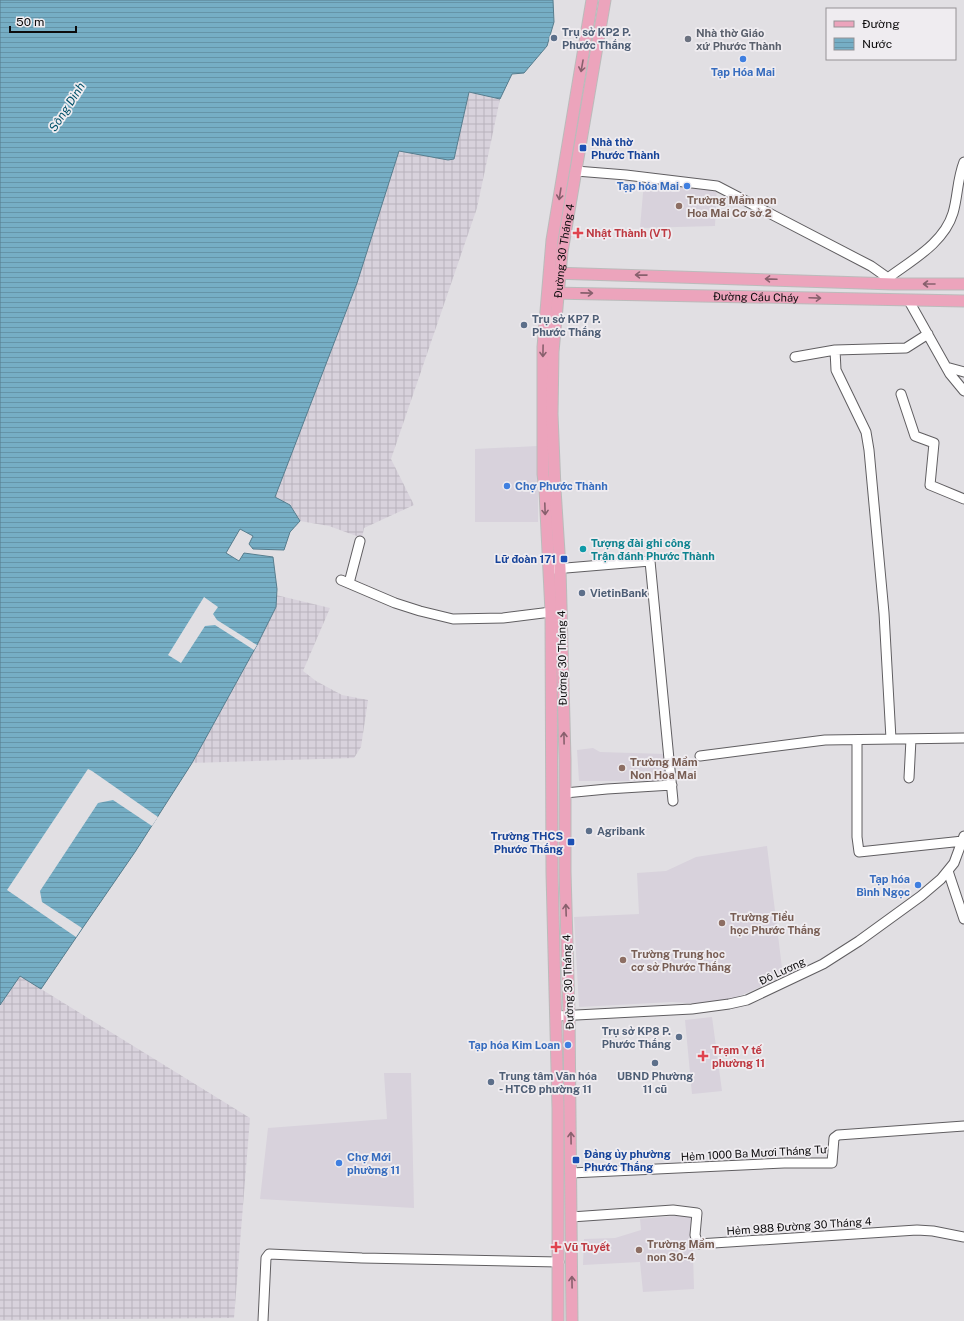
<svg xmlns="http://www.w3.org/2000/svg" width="964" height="1321" font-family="'Public Sans',sans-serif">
  <defs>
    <pattern id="industrial-grid" width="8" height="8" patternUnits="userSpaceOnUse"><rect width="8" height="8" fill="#d8d2dc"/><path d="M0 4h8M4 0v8" fill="none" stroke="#b8b3bc"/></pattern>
    <pattern id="water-rules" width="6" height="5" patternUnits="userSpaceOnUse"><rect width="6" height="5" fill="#76aec5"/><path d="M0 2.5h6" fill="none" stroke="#6594a8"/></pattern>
  </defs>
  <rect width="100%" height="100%" fill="#e1dfe3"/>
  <!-- built -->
  <path fill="#d8d2dc" d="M644 182 717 184 715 226 640 228Z
    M538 446V522H475V449Z
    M593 748 600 752 665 754 668 781H579L577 750Z
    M767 846 783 976 749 992 729 1000 703 1004 672 1002 579 1007 574 917 639 914 637 873 666 871 696 857Z
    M712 1017 722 1091 692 1094 685 1020Z
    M384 1073H411L414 1208 260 1199 268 1128 387 1119Z
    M687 1215 692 1218 694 1289 643 1292 640 1262 583 1265 584 1239 615 1238 641 1230 640 1219Z"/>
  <!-- industrial -->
  <path fill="url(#industrial-grid)" d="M469 92 500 99 477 208 391 459 414 505 364 528 362 538 329 526 300 521 290 505 275 497 357 283 399 150 454 159Z
    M276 595 330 608 303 671 316 681 342 695 368 700 361 747 354 758 192 763 254 651 276 607Z
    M20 976 250 1118 234 1318 0 1320V1005Z"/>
  <!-- water -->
  <path fill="url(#water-rules)" stroke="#567d8e" d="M0 0H553L554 22 547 46 524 73 512 74 500 99 469 92 454 159 448 160 399 151 357 283 275 497 290 505 300 521 290 532 284 550 253 549 249 544 253 536 240 529 226 553 239 561 244 553 273 557 277 589 276 607 257 645 192 763 135 852 84 926 41 989 20 976 0 1005Z"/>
  <!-- pier -->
  <path fill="#e1dfe3" d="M204 597 218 607 213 614 217 620 257 645 254 650 215 625 205 626 181 663 168 655Z
    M88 769 92 771 158 817 152 826 113 800 98 803 40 891 42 902 82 928 76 937 7 890Z"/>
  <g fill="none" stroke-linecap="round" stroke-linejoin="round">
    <!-- minor casing -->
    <g stroke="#605e61" stroke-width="11">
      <path id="minor" d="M576 171 626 175 717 186 871 266 888 278 894 284
        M888 278C912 260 944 243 953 213 958 196 957 180 964 162
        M909 301 950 374 964 391
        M795 357 835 350
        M946 367 964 372
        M901 394 915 436 934 443 930 485 964 499
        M554 569 650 561 673 801
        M341 580 395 603 420 611 453 619 503 618 551 612
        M349 583 360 541
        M891 739 884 613 869 450 866 432 836 370 835 350 906 348 928 334
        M857 740V837L859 852 963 841
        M700 756 825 740 964 738
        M909 778 911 739
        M565 793 607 789 672 785
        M948 871 964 919
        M557 1016 692 1009 729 1004 747 1000 823 964 859 941 921 896 941 879 954 863 964 836
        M571 1173 784 1163H832L834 1138 838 1135 964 1126
        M571 1217 673 1210 697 1213 695 1235 698 1244 917 1230 933 1231 964 1237
        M263 1321 266 1258 269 1254 362 1258 559 1262"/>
    </g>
    <!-- major casing -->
    <g stroke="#bbb" stroke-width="13">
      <g id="major">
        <path d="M553 273 894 284H964"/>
        <path id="s1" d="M551 293 964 301"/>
        <path d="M558 1321V1108L552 873 551 612 545 491 543 474V347L552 240 592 0"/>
        <path id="s2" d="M572 1321 569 1015 565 872V760L560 568 555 489 552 414 553 352 562 252 605 0"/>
      </g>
    </g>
    <!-- minor -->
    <use href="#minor" stroke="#fff" stroke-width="9"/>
    <!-- major -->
    <use href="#major" stroke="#eca4bc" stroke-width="11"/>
  </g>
  <!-- one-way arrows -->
  <defs><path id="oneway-shaft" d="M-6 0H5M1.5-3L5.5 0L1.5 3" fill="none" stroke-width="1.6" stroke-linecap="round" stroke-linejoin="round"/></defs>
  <g stroke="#88606d">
    <use href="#oneway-shaft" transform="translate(582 66) rotate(100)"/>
    <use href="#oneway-shaft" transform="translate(560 194) rotate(99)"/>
    <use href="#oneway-shaft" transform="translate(641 275) rotate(-179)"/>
    <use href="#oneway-shaft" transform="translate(771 279) rotate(-178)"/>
    <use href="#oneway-shaft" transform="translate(929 284) rotate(180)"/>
    <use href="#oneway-shaft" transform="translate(587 293) rotate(1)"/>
    <use href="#oneway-shaft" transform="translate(815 298) rotate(2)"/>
    <use href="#oneway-shaft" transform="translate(543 351) rotate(91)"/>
    <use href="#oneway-shaft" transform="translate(545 509) rotate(88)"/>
    <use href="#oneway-shaft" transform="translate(564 738) rotate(-91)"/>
    <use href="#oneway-shaft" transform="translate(566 910) rotate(-92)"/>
    <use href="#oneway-shaft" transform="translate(571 1138) rotate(-91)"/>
    <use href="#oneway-shaft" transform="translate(572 1282) rotate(-91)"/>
  </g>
  <!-- markers -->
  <g fill="#5c6f8a" stroke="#efecf0" stroke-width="1.5">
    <circle cx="554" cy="38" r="4"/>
    <circle cx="524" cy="325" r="4"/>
    <circle cx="582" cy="593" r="4"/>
    <circle cx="589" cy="831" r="4"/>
    <circle cx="679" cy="1037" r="4"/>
    <circle cx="655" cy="1063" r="4"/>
    <circle cx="491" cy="1082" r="4"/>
  </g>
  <circle fill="#6b7280" stroke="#efecf0" stroke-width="1.5" cx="688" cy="39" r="4"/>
  <g fill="#3f7fe0" stroke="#efecf0" stroke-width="1.5">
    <circle cx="743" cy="59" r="4"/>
    <circle cx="687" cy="186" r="4"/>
    <circle cx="507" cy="486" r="4"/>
    <circle cx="918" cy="885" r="4"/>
    <circle cx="568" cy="1045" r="4"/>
    <circle cx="339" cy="1163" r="4"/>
  </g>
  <g fill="#1a4fb4" stroke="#efecf0" stroke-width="1.5">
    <rect x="579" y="144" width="8" height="8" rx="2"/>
    <rect x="560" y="555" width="8" height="8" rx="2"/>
    <rect x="567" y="838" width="8" height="8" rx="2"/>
    <rect x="572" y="1156" width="8" height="8" rx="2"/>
  </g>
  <g fill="#8d6e63" stroke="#efecf0" stroke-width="1.5">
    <circle cx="679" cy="206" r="4"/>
    <circle cx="622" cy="768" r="4"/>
    <circle cx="722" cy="923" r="4"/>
    <circle cx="623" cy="960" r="4"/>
    <circle cx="639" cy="1250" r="4"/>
  </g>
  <g fill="#e0444e" stroke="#efecf0" stroke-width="1.5">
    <path d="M576 227h4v4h4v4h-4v4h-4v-4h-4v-4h4z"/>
    <path d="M701 1050h4v4h4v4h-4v4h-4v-4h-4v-4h4z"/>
    <path d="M554 1241h4v4h4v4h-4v4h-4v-4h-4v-4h4z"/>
  </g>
  <circle fill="#0f9aa8" stroke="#efecf0" stroke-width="1.5" cx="583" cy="549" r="4"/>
  <g text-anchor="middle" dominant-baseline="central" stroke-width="3.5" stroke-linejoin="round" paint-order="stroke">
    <!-- service labels -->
    <g font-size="11" font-weight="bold" fill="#4e5e75" stroke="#efecf0" text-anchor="start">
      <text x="562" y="32">Trụ sở KP2 P.<tspan x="562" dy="13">Phước Thắng</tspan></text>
      <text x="532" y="319">Trụ sở KP7 P.<tspan x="532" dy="13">Phước Thắng</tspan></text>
      <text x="590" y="593">VietinBank</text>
      <text x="597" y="831">Agribank</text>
      <text x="671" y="1031" text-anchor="end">Trụ sở KP8 P.<tspan x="671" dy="13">Phước Thắng</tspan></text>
      <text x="499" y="1076">Trung tâm Văn hóa<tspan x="499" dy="13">- HTCĐ phường 11</tspan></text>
      <text x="655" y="1076" text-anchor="middle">UBND Phường<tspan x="655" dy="13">11 cũ</tspan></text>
    </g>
    <!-- worship labels -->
    <g font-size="11" font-weight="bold" fill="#5b616d" stroke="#efecf0" text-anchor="start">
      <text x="696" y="33">Nhà thờ Giáo<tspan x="696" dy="13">xứ Phước Thành</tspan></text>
    </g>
    <!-- shop labels -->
    <g font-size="11" font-weight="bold" fill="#366cbe" stroke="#efecf0" text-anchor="end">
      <text x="743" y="72" text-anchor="middle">Tạp Hóa Mai</text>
      <text x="679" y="186">Tạp hóa Mai</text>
      <text x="515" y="486" text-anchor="start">Chợ Phước Thành</text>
      <text x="910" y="879">Tạp hóa<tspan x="910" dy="13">Bình Ngọc</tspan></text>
      <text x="560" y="1045">Tạp hóa Kim Loan</text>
      <text x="347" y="1157" text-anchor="start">Chợ Mới<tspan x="347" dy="13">phường 11</tspan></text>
    </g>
    <!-- transit labels -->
    <g font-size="11" font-weight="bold" fill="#164399" stroke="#efecf0" text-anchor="start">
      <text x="591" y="142">Nhà thờ<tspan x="591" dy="13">Phước Thành</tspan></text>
      <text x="556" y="559" text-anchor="end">Lữ đoàn 171</text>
      <text x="563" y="836" text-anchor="end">Trường THCS<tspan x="563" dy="13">Phước Thắng</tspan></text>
      <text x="584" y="1154">Đảng ủy phường<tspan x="584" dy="13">Phước Thắng</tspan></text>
    </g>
    <!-- education labels -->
    <g font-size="11" font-weight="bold" fill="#785e54" stroke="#efecf0" text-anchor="start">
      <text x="687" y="200">Trường Mầm non<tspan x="687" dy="13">Hoa Mai Cơ sở 2</tspan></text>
      <text x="630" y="762">Trường Mầm<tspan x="630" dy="13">Non Hoa Mai</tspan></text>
      <text x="730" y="917">Trường Tiểu<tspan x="730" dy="13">học Phước Thắng</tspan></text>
      <text x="631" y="954">Trường Trung học<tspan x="631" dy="13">cơ sở Phước Thắng</tspan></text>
      <text x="647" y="1244">Trường Mầm<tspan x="647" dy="13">non 30-4</tspan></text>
    </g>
    <!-- health labels -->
    <g font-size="11" font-weight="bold" fill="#be3a42" stroke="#efecf0" text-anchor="start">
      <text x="586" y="233">Nhật Thành (VT)</text>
      <text x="712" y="1050">Trạm Y tế<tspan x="712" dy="13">phường 11</tspan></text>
      <text x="564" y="1247">Vũ Tuyết</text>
    </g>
    <!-- street labels -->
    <g font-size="11" fill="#0d0c0d" stroke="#efecf0">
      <text stroke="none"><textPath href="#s2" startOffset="1071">Đường 30 Tháng 4</textPath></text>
      <text stroke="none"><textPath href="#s1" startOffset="205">Đường Cầu Cháy</textPath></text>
      <text transform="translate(562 658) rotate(-91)">Đường 30 Tháng 4</text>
      <text transform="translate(782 971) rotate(-25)">Đô Lương</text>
      <text transform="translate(568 982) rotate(-92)">Đường 30 Tháng 4</text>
      <text transform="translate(754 1153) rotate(-3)">Hẻm 1000 Ba Mươi Tháng Tư</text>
      <text transform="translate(799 1226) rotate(-4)">Hẻm 988 Đường 30 Tháng 4</text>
    </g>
    <!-- culture labels -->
    <g font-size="11" font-weight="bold" fill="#0d838f" stroke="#efecf0" text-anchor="start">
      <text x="591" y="543">Tượng đài ghi công<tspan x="591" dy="13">Trận đánh Phước Thành</tspan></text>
    </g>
    <!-- water labels -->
    <g font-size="12" font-style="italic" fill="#005169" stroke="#efecf0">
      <text transform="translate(67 107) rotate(-57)">Sông Dinh</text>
    </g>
  </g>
  <!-- legend -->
  <rect x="826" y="8" width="130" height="52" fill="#efecf0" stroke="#959295"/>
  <rect x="834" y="21" width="20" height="6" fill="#eca4bc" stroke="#959295"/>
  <text x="862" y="28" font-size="12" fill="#0d0c0d">Đường</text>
  <rect x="834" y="38" width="20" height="12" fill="url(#water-rules)" stroke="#959295"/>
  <text x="862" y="48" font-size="12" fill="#0d0c0d">Nước</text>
  <!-- scale -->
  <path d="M10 26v6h66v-6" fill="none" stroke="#0d0c0d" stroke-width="2"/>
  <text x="16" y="26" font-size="12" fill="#0d0c0d" stroke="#efecf0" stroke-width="3" paint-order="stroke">50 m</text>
</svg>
